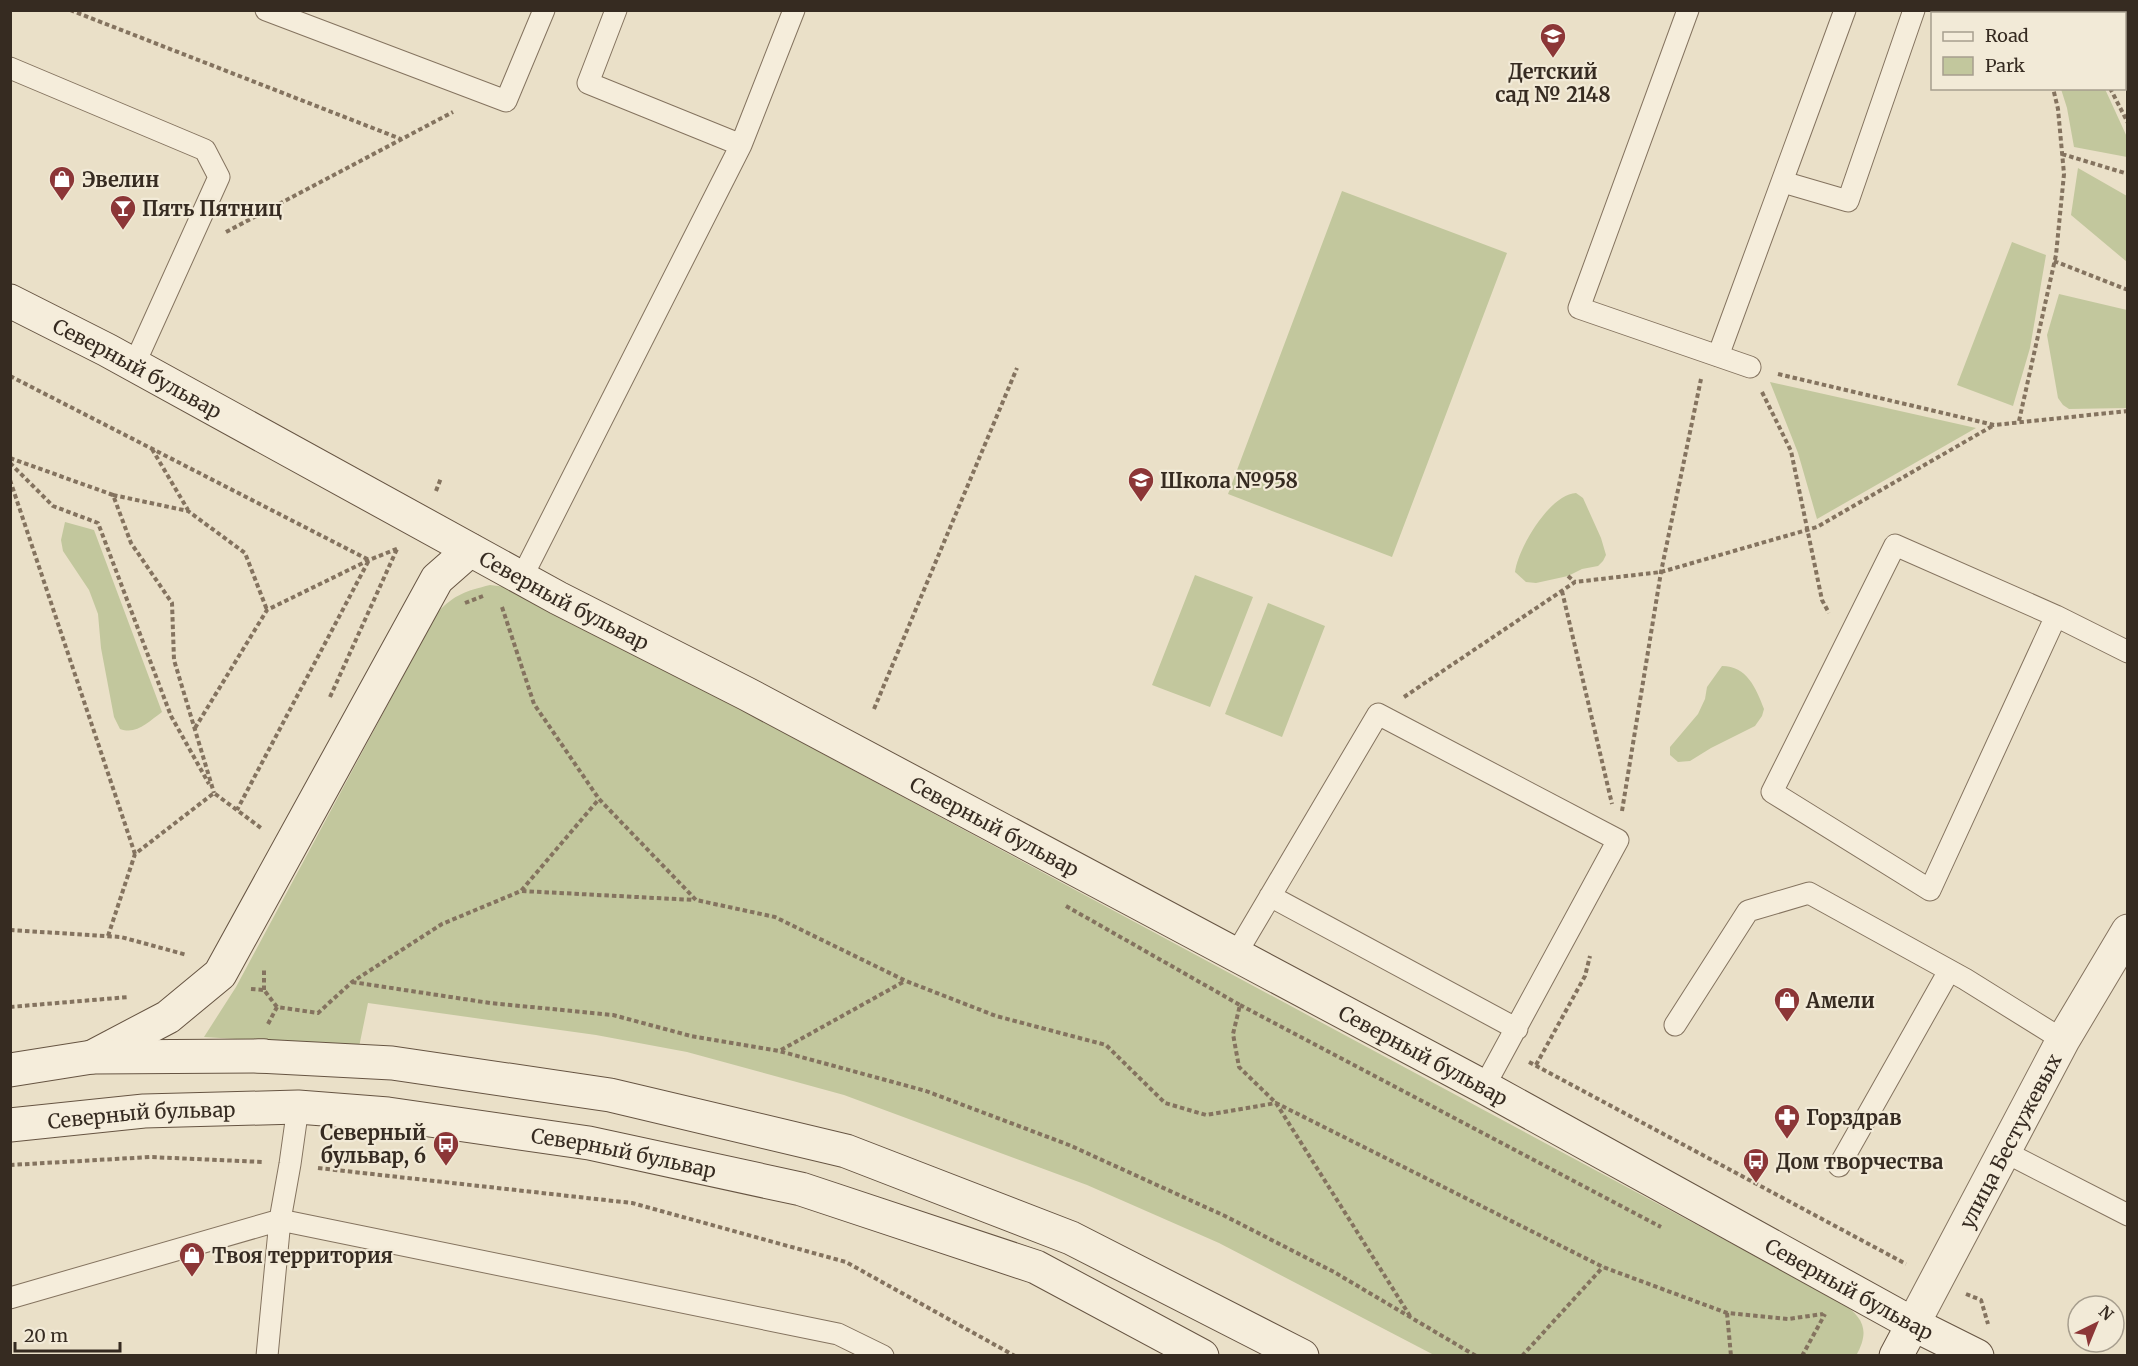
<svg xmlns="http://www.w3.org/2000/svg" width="2138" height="1366" font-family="Merriweather,serif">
  <rect width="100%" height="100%" fill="#eae0c8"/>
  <!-- green -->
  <path fill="#c2c79d" d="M2061 89H2105L2127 137V157L2074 147 2067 108Z
    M2078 168 2127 196V262L2071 215Z
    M1342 191 1507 253 1392 557 1228 494Z
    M2012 242 2046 255 2030 348 2013 406 1957 385Z
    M2059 294 2127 310V408L2069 409 2063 405 2058 398 2047 335Z
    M1770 382 1976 428 1817 519 1798 453Z
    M1576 493 1583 498 1601 538 1606 555 1603 561 1598 566 1582 569 1568 576 1536 583 1526 582 1515 572C1518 548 1550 494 1576 493Z
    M65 522 94 530 162 712C148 722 137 735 120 729L114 717 101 648 98 614 89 590 63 551 61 540Z
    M1195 575 1253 597 1210 707 1152 685Z
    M490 585 515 588 1842 1303C1864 1318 1870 1331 1856 1356L1434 1355 1219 1243 1087 1185 844 1095 687 1052 596 1035 368 1003 359 1047 204 1037 236 987 437 613C455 594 466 591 490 585Z
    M1268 603 1325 626 1282 737 1225 714Z
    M1722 666C1747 666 1756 688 1764 709L1762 716 1755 726 1711 748 1690 761 1678 762 1670 755V747L1698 714 1705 699 1707 687Z"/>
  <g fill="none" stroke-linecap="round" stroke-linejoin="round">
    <!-- lane casing -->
    <g stroke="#84735f" stroke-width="23">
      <path id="lane" d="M266 10 506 101 544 10
        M1688 10 1579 308 1750 367
        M10 68 205 150 219 177 134 365
        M741 145 794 10
        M1783 182 1848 201 1914 10
        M1718 356 1845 10
        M522 577 741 145 588 83 616 10
        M2056 616 1930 890 1772 792 1895 545 2056 616 2128 652
        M1270 896 1517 1029
        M1236 954 1378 714 1618 840 1484 1087
        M1675 1025 1748 911 1809 893 1965 979 2063 1040
        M2005 1152 2128 1215
        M1839 1166 1949 971
        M10 1298 280 1220 838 1334 883 1356
        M267 1356 280 1220 290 1164 298 1107"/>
    </g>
    <!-- street casing -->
    <g stroke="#84735f" stroke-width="35">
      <g id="street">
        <path id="s1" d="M1913 1324 2063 1040 2128 931"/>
      </g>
    </g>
    <!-- secondary casing -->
    <g stroke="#665442" stroke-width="35">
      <g id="secondary">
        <path id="s2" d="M10 301 107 350 558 598 747 694 1484 1087 1913 1324 1977 1356"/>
        <path d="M264 1056H258L392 1063 610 1095 846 1151 1071 1238 1302 1356"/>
        <path d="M92 1057 168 1017 220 974 437 579 470 550"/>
        <path d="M10 1070 92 1057 264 1056"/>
        <path id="s3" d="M10 1125 144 1111 298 1107 388 1114 589 1143 801 1189 1036 1267 1202 1356"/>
        <path d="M1896 1356 1913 1324"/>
      </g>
    </g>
    <!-- path -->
    <path stroke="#84735f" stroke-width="4" stroke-dasharray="4.5 3" stroke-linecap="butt" d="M70 10 401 139
      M1985 10 1992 14
      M2124 77 2128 79
      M2110 88 2128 123
      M2062 154 2128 174
      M226 232 453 112
      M2054 261 2128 290
      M1778 374 1994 425 2128 411
      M10 376 369 560 237 810
      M1762 392 1791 451 1822 600 1829 613
      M2019 421 2056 255 2064 174 2058 109 2053 88
      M152 449 188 510
      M10 458 113 495 131 543 172 603 174 660 214 793
      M10 463 53 506 98 523 171 716 209 784
      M10 480 135 854
      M436 491 441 478
      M113 495 188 511 245 553 267 610
      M1568 576 1575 582
      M1562 591 1612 804
      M465 603 483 596
      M502 607 534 704 599 799 696 900 775 917 906 981 996 1016 1106 1045 1165 1103 1206 1115 1276 1103 1603 1267 1727 1313 1788 1319 1823 1314
      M330 697 397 549
      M1404 697 1575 582 1661 572 1817 527 1994 425
      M874 709 1017 368
      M195 728 267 610 369 560 399 548
      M1622 811 1661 572 1701 379
      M522 891 694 900
      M1066 906 1240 1005 1233 1034 1239 1067 1276 1103 1410 1316
      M10 930 121 937 187 955
      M108 936 135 854 214 793 261 828
      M352 982 490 1003 613 1015 691 1036 779 1051 926 1091 1069 1145 1225 1216 1334 1272 1476 1356
      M251 989 264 990 277 1007
      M264 990V969
      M1240 1005 1661 1227
      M10 1007 129 997
      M268 1024 277 1007 318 1013 352 982 442 924 521 891 599 799
      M781 1050 905 981
      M1529 1062 1906 1264
      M1536 1065 1585 976 1590 956
      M10 1165 150 1157 263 1162
      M318 1168 632 1203 846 1262 1015 1356
      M1966 1294 1981 1300 1988 1324
      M1727 1313 1731 1356
      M1522 1356 1603 1267
      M1802 1356 1825 1314"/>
    <!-- lane -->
    <use href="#lane" stroke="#f5eddb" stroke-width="21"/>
    <!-- street -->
    <use href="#street" stroke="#f5eddb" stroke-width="33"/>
    <!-- secondary -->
    <use href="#secondary" stroke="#f5eddb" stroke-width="33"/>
  </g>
  <!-- icons -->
  <defs>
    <g id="school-pin" transform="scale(1.35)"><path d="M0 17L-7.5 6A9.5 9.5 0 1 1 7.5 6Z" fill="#8c3637" stroke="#f2ead7"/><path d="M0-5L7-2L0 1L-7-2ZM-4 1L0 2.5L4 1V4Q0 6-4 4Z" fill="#fff"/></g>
    <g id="shop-pin" transform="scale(1.35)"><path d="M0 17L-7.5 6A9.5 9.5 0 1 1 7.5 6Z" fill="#8c3637" stroke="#f2ead7"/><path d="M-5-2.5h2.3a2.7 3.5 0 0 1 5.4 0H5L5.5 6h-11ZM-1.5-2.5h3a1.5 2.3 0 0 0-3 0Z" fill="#fff"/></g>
    <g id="bar-pin" transform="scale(1.35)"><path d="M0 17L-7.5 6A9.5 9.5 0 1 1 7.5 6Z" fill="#8c3637" stroke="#f2ead7"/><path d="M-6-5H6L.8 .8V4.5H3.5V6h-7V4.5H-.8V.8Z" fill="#fff"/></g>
    <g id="pharmacy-pin" transform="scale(1.35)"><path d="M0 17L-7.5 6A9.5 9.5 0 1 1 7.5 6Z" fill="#8c3637" stroke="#f2ead7"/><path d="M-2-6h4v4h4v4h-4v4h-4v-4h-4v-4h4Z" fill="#fff"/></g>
    <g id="bus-pin" transform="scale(1.35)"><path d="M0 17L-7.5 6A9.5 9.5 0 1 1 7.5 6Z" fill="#8c3637" stroke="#f2ead7"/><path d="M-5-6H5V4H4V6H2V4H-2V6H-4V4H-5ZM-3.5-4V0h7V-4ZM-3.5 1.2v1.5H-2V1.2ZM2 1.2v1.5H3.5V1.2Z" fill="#fff"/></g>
  </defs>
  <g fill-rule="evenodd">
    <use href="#school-pin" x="1553" y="36"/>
    <use href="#shop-pin" x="62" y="179"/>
    <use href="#bar-pin" x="123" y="208"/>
    <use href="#school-pin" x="1141" y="480"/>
    <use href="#shop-pin" x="1787" y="1000"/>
    <use href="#pharmacy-pin" x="1787" y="1117"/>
    <use href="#bus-pin" x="446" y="1144"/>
    <use href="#bus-pin" x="1756" y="1161"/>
    <use href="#shop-pin" x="192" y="1255"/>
  </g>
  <g text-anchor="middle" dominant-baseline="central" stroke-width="4.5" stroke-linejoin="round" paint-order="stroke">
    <!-- poi labels -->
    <g font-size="20" font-weight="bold" fill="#362b21" stroke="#f2ead7" text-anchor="start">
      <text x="1553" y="71" text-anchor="middle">Детский<tspan x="1553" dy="23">сад № 2148</tspan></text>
      <text x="82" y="179">Эвелин</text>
      <text x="142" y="208">Пять Пятниц</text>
      <text x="1160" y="480">Школа №958</text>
      <text x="1806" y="1000">Амели</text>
      <text x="1806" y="1117">Горздрав</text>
      <text x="426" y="1132" text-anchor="end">Северный<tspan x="426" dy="23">бульвар, 6</tspan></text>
      <text x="1776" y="1161">Дом творчества</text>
      <text x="212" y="1255">Твоя территория</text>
    </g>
    <!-- street labels -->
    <g font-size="20" fill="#362b21" stroke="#f2ead7">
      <text stroke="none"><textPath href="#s2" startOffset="144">Северный бульвар</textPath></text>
      <text stroke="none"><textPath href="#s2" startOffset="630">Северный бульвар</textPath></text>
      <text stroke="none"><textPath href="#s2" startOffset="1116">Северный бульвар</textPath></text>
      <text stroke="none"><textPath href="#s2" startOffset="1602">Северный бульвар</textPath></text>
      <text stroke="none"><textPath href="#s3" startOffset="132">Северный бульвар</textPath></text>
      <text stroke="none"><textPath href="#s1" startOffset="207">улица Бестужевых</textPath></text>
      <text stroke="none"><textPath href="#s3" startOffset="618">Северный бульвар</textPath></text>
      <text stroke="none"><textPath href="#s2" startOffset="2088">Северный бульвар</textPath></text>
    </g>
  </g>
  <!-- border -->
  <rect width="2138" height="1366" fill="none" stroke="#362b21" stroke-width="24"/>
  <!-- legend -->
  <rect x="1931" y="12" width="195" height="78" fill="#f2ead7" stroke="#a79e8e" stroke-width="1.5"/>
  <rect x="1943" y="32" width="30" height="9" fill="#f5eddb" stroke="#a79e8e" stroke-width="1.5"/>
  <text x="1985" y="42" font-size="18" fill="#362b21">Road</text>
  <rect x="1943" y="57" width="30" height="18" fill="#c2c79d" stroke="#a79e8e" stroke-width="1.5"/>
  <text x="1985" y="72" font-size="18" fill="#362b21">Park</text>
  <!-- north arrow -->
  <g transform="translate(2096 1324) rotate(43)"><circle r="28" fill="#f2ead7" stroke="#a79e8e" stroke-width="1.5"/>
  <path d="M0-4.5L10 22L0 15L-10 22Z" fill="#8c3637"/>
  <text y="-9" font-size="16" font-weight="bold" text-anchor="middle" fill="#362b21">N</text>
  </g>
  <!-- scale -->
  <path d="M15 1342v9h105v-9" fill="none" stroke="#362b21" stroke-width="3"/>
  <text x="24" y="1342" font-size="18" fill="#362b21" stroke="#f2ead7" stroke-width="4.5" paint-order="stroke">20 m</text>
</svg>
